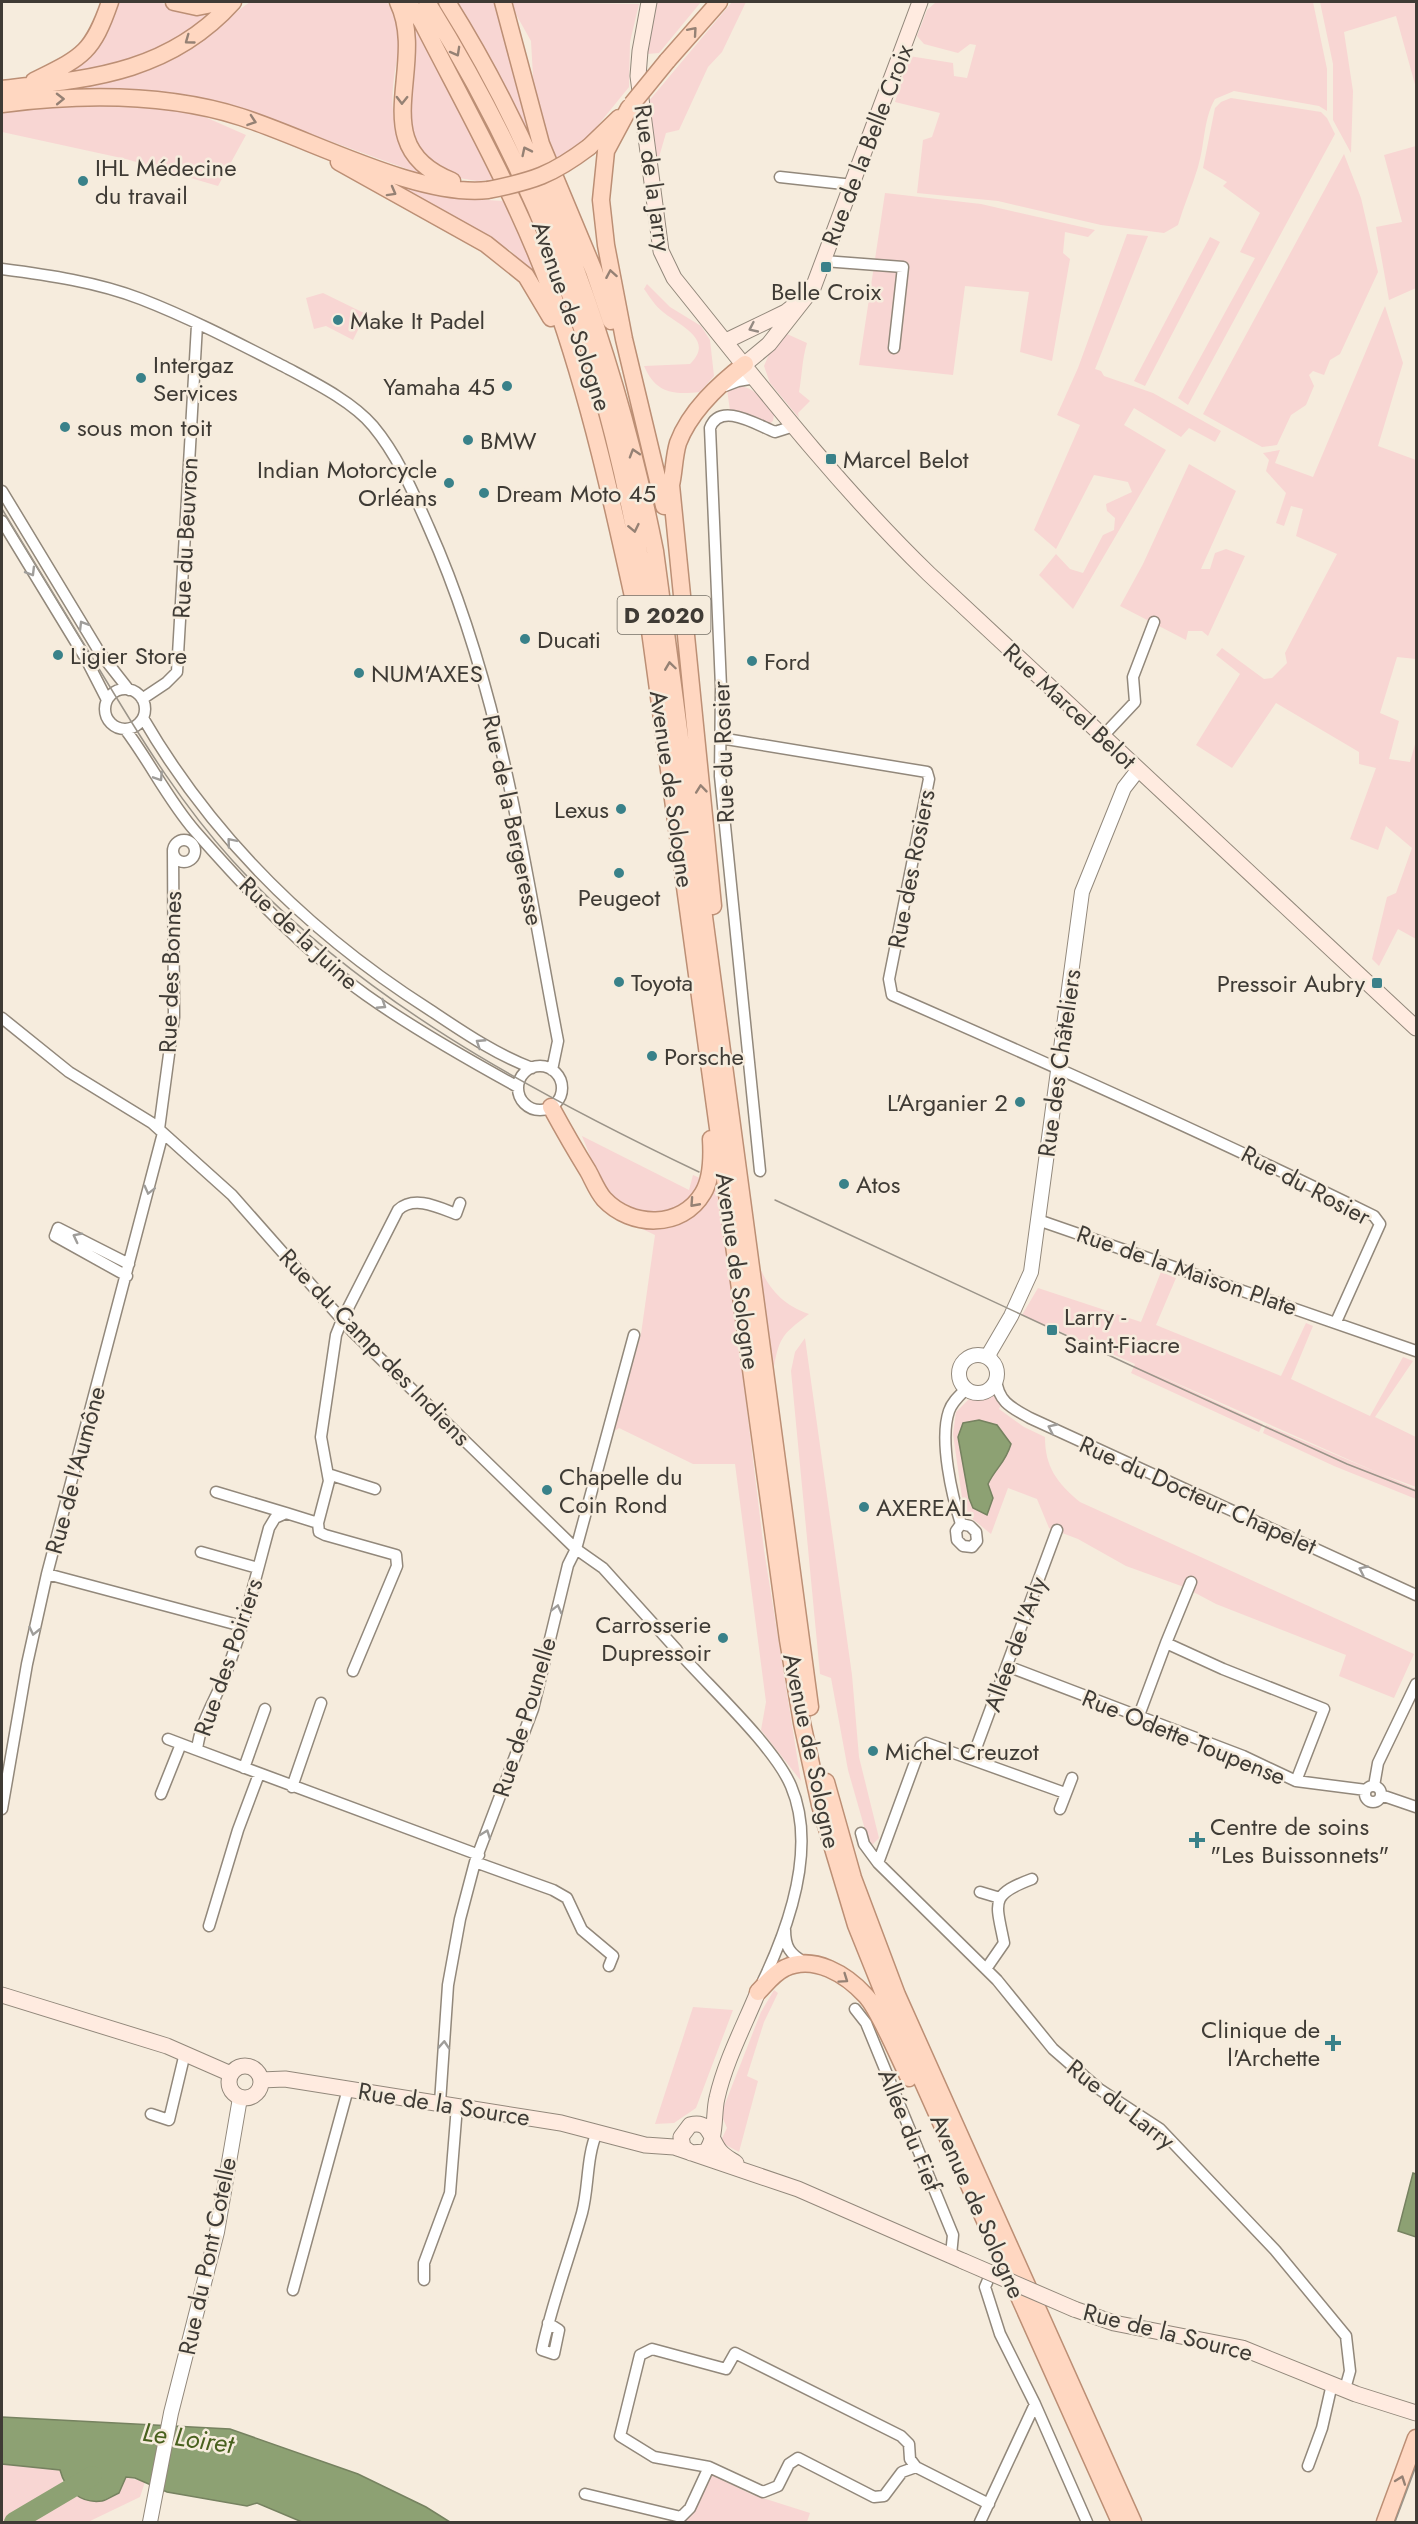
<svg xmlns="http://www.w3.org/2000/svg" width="1418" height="2524" font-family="Jost,sans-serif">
  <rect width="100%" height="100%" fill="#f6ecdd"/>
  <!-- green -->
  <path fill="#f8d6d3" d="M115 2H160L179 11 211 14C163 52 115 68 55 76Z
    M250 2H387C390 8 395 15 398 22 403 41 396 60 394 78 389 116 396 145 421 174L280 123 184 96 144 91H68C111 81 154 73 191 48 212 34 229 16 250 2Z
    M454 2H495L505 24 539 163Z
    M509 2 639 4 630 42 629 87 590 135 571 151 553 161 535 111 531 41Z
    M657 2H701L659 53 647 54Z
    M732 2H746L722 52 708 67 679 130 666 133 657 164 648 102Z
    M969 2H1313L1327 69V111L1319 106 1234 91 1215 99C1203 120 1205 145 1198 167 1192 187 1184 205 1178 225L1164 233 1101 225 998 201 917 193 923 140 932 137 940 113 895 102 909 56 953 63 954 76 967 78 976 45 970 44 958 53 924 44 917 36 927 10 935 3Z
    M1320 2H1416V88L1396 16 1344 32 1353 91 1351 153 1333 120V64Z
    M414 25 498 179 477 181 459 178 420 154 409 123Z
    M1231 98 1321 112 1327 118 1335 134 1188 405 1178 398 1255 258 1240 252 1260 213 1223 186 1227 182 1203 168 1215 108 1221 102Z
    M89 104 175 110 205 117 246 135 218 186 126 159 2 132V110Z
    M1416 146V288L1389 300 1376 227 1402 222 1384 155Z
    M1344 154 1361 198 1378 272 1340 354 1330 360 1324 375 1313 371 1309 375 1314 386 1306 405 1291 415 1277 445 1262 447 1203 414Z
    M345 163C398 179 449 200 505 201L543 287 510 250Z
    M885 193 981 204 1095 230 1088 237 1065 232 1063 253 1070 259 1052 361 1020 352 1029 292 965 286 953 375 859 365Z
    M1127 234 1148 236 1095 369 1101 371 1104 376 1153 393 1221 431 1215 442 1189 428 1181 437 1134 408 1124 425 1166 450 1073 609 1039 575 1056 554 1070 569 1083 573 1103 535 1114 530 1115 518 1107 511 1106 504 1132 492 1128 482 1094 475 1056 549 1034 530 1080 425 1057 415 1078 368Z
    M1210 237 1220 242 1145 386 1134 381Z
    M647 284 670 307 701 326 710 340 714 376 700 392C672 395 656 393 644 366L690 364C716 339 678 325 663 312 655 306 650 297 644 289Z
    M323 293 366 314 353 340 326 326 314 329 306 298Z
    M1385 306 1403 363 1378 446 1416 460V659L1397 657 1380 713 1399 721 1389 759 1410 762 1416 741V939L1398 929 1379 966 1372 959 1387 897 1396 893 1412 848 1386 826 1378 850 1350 839 1376 768 1359 764V752L1276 703 1232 768 1196 745 1240 674 1216 655 1222 648 1264 679 1272 678 1287 663 1285 653 1337 554 1296 536 1303 509 1291 506 1284 526 1276 523 1286 493 1266 471 1269 460 1263 453 1280 450 1275 463 1313 477Z
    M787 334 807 343C802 359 802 375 799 392L810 401 798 413 799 418 770 383 764 366 772 347Z
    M736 386C755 386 762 400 774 414L773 421 768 425 730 411 727 389Z
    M1189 464 1236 491 1201 569H1210L1215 553 1226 549 1245 556 1208 636 1202 631H1188L1186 640 1120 606 1143 564Z
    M582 1136 689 1190 693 1175 700 1178C693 1197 686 1208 666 1211 658 1212 645 1216 638 1214 605 1205 594 1164 582 1136Z
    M717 1163 764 1550 801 1781 761 1730 766 1702 735 1464H693L619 1428 613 1432 641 1334 655 1235 636 1226H669Z
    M758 1264C769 1289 783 1305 809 1314 781 1335 779 1338 773 1372Z
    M1161 1272 1176 1278 1156 1325 1281 1376 1306 1323 1313 1326 1291 1379 1370 1416 1403 1357 1413 1361 1375 1417 1416 1437V1487L1381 1474 1147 1370 1263 1424 1259 1432 1131 1373 1135 1364 1022 1315 1038 1288 1141 1322Z
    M805 1338 852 1675 859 1757 879 1838 870 1847 848 1770 831 1678 820 1674 791 1371 795 1352Z
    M992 1393 1001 1405 999 1409 1024 1427 1045 1437C1045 1467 1057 1483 1080 1502L1414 1654 1394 1698 1339 1676 1346 1655 1216 1604 1184 1587 1126 1566 1078 1539 1049 1528 1037 1499 1008 1488 991 1534 964 1512 953 1434 956 1412 968 1400 984 1398Z
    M1266 1425 1416 1489V1499L1334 1466 1263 1433Z
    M774 1990 778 1993 764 2022 747 2076 758 2081 739 2152 724 2144 722 2138 727 2128 721 2114 761 2012Z
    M693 2007 733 2010 696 2108 674 2123 655 2124Z
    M2 2464 60 2470 63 2483 2 2522Z
    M710 2474 753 2495 810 2513 807 2522H680L690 2514Z
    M125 2477 145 2482 140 2497 88 2522H29L75 2496 102 2501Z"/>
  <!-- water -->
  <path fill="#8da173" stroke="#768260" stroke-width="1.5" d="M979 1420 997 1425 1011 1444C1005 1464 996 1467 988 1484L993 1498 987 1515 973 1508 969 1498 958 1437 963 1423Z
    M1413 2173 1416 2174V2237L1398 2231Z
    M2 2417 230 2429 358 2474 426 2507 450 2522H302L257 2503 247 2506 167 2492 135 2478 126 2477 119 2493C114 2495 107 2500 102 2501 80 2504 65 2489 60 2470L2 2464Z"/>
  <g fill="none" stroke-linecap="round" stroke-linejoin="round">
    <!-- river -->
    <path stroke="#8da173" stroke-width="20" d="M14 2522 92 2476"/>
    <!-- minor casing -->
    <g stroke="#92887b" stroke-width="13">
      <path id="minor" d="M780 177 853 185
        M824 261 903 267 894 348
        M2 269C48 275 97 282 141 299 190 318 238 343 285 367 313 382 352 401 373 426 398 456 413 492 429 528 501 689 525 869 558 1041L552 1070
        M725 386 738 381 755 378
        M2 491 100 653 129 690
        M2 521 86 659 107 700
        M105 709a20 20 0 1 1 40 0a20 20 0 1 1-40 0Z
        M142 699 166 683 177 672 197 325
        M143 718C214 840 312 935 430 1010 463 1032 495 1054 532 1068
        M125 729C150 762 168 800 195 831 246 889 303 950 366 995 414 1029 467 1059 518 1087
        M1103 736 1135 702 1133 677 1154 622
        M720 738 927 772 929 779 889 979 892 995C1054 1066 1215 1138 1374 1216L1380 1224 1336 1322
        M173 851a11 11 0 1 1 22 0a11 11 0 1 1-22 0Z
        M2 1018 69 1072 152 1123 232 1195 352 1331 576 1549 603 1568 677 1650
        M518 1088a22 22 0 1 1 44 0a22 22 0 1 1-44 0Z
        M159 1129 174 1017 173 850
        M760 1171 720 776 721 687 710 428C720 401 757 425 775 432L794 426
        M460 1203 456 1214C438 1207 414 1195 398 1210L342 1320 336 1335 321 1437 329 1481 318 1523 286 1513 275 1518 269 1528C256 1576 244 1626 226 1673 216 1699 200 1722 197 1750L479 1855
        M1038 1220 1416 1351
        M127 1276 55 1236 58 1228 129 1264
        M996 1379C998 1402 1012 1408 1030 1418L1416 1595
        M328 1474 375 1489
        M216 1492 286 1513
        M318 1523 319 1532 325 1535 396 1555 397 1566 353 1671
        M961 1524 970 1526 976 1532 977 1541 972 1547 963 1546 957 1540 956 1531 961 1524C952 1496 939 1440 949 1411 952 1402 959 1396 966 1389
        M201 1552 258 1568
        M47 1574 242 1626
        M1166 1643 1191 1582
        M685 1659C714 1691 775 1748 791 1786 817 1847 790 1924 763 1981
        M1007 1666 1243 1756 1296 1781 1366 1790
        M1138 1718 1166 1643 1223 1669 1324 1709 1296 1781
        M168 1739 197 1750
        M972 1759 1057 1530
        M244 1768 265 1709
        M1374 1786 1378 1763 1416 1684
        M1365 1794a8 8 0 1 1 16 0a8 8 0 1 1-16 0Z
        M292 1787 321 1703
        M161 1794 181 1744
        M1381 1795 1416 1807
        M2 1809 27 1664 47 1574 163 1133
        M1060 1809 1072 1778
        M861 1833 864 1844 878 1863 997 1980 1053 2049 1099 2089 1160 2129 1275 2250 1346 2336 1350 2371 1345 2389
        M475 1862 553 1890 567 1898 582 1930 613 1956 609 1966
        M878 1863 921 1746 926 1743 1065 1793
        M980 1892 1000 1898
        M209 1926 238 1830 259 1774
        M785 1930C785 1947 790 1954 804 1962
        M986 1969 1004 1943C996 1902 989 1895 1032 1879
        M855 2009 866 2023 953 2235 951 2255
        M440 2103 448 1985 460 1919 475 1862 533 1709 568 1565 576 1549 634 1335
        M151 2114 169 2120 185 2053
        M991 2273 985 2287 1000 2334 1035 2404 1087 2522
        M424 2280V2263L450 2193 457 2106
        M293 2290 348 2089
        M548 2323 559 2330 554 2354 542 2350C552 2303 569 2259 582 2213 589 2187 586 2158 597 2132
        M1308 2466 1322 2428 1332 2384
        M916 2467 902 2472 884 2496 874 2497 798 2458 789 2464 778 2486 763 2492 709 2467 654 2457 620 2436 640 2355 652 2349 726 2369 735 2353 901 2436 909 2444 910 2459 916 2467 989 2504
        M585 2494 681 2517 690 2508 709 2467
        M980 2522 1035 2404"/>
    </g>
    <!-- tertiary casing -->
    <g stroke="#92887b" stroke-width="16">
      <path id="tertiary" d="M959 1374a19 19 0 1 1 38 0a19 19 0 1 1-38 0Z
        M989 1358 990 1352 1011 1316 1031 1272 1082 892 1124 788 1138 770
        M150 2522 171 2413 217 2232 240 2098"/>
    </g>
    <!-- secondary casing -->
    <g stroke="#92887b" stroke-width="17">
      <path id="secondary" d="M649 2 640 51 638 76 661 251 674 278C756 380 835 483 929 574L1416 1028
        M726 341 786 312 795 305
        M745 364 769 344 813 288 920 2
        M2 1995 167 2046 231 2074
        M229 2082a16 16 0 1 1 32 0a16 16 0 1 1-32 0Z
        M261 2080 285 2079 561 2123 645 2145 674 2147 798 2189 963 2261
        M736 2163C730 2159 724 2156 720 2151 710 2139 710 2119 690 2125L681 2137 683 2147 691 2153 705 2152C717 2140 713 2113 717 2098 725 2062 744 2026 758 1992
        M1074 2309 1114 2323 1242 2348 1356 2394 1416 2413"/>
    </g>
    <!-- primary casing -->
    <g stroke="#bc8f75" stroke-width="19">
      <path id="primary" d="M174 2 197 7 222 2
        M398 2C429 66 362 146 452 181
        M408 2 422 22C468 112 518 200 553 296 591 402 615 514 639 624
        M427 2C498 116 557 243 596 372 614 433 628 495 640 558L788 1640 802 1723 820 1805 856 1925 887 2002 1120 2522
        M447 2C548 162 618 365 655 551L810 1707
        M503 2 541 144 594 271 611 321
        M667 61 719 2
        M34 81C82 57 92 54 110 2
        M2 89C90 79 169 73 233 2
        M2 104C80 94 165 93 241 117 310 139 419 198 488 190
        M629 108 606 151 601 200 606 245 624 339 664 506
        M589 147 619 118
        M339 162 486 244 526 276 551 318
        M713 906 671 485C674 472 674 456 678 443 690 411 718 385 745 364
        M551 1107C563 1129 575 1150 588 1171 593 1180 597 1191 604 1199 631 1228 682 1229 703 1193 712 1178 712 1155 711 1139
        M826 1782 853 1878 897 1995 1133 2522
        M758 1992C766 1984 774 1973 785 1968 814 1954 847 1975 866 1996 879 2010 899 2058 909 2078
        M1385 2522 1416 2438"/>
    </g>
    <!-- minor -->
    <use href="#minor" stroke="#fff" stroke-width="10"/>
    <!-- tertiary -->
    <use href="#tertiary" stroke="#fff" stroke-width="14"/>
    <!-- secondary -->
    <use href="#secondary" stroke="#ffebe0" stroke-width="15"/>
    <!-- primary -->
    <use href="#primary" stroke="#ffd7c1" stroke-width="16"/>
    <!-- tram -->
    <path stroke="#9b9489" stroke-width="1.5" d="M2 509C37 567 72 625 107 682 145 745 183 806 232 860 359 1000 530 1091 699 1172
      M775 1200 1132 1366 1347 1464 1416 1491
      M1395 2522 1416 2466"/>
    <!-- secondary-bridge casing -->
    <g stroke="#92887b" stroke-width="17" stroke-linecap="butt">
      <path id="secondary-bridge" d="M963 2261 1074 2309"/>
    </g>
    <!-- primary-bridge casing -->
    <g stroke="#bc8f75" stroke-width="19" stroke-linecap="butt">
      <path id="primary-bridge" d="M632 104 667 61
        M488 190C533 181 552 175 589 147"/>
    </g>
    <!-- secondary-bridge -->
    <use href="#secondary-bridge" stroke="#ffebe0" stroke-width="15"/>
    <!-- primary-bridge -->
    <use href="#primary-bridge" stroke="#ffd7c1" stroke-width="16"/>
  </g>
  <!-- one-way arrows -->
  <defs><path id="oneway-chevron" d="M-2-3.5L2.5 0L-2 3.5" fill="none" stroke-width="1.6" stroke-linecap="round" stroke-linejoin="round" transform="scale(1.5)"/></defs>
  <g stroke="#958174">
    <use href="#oneway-chevron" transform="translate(693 31) rotate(-49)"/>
    <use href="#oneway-chevron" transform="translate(189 40) rotate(144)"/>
    <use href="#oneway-chevron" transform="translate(456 52) rotate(61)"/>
    <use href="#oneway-chevron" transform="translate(60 99) rotate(-1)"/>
    <use href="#oneway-chevron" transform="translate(402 100) rotate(91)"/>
    <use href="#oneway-chevron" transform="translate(252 121) rotate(19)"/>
    <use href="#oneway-chevron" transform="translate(526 151) rotate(-116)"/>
    <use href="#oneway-chevron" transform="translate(392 192) rotate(29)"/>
    <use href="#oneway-chevron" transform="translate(611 274) rotate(-100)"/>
    <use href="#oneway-chevron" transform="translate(634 453) rotate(-107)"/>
    <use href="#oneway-chevron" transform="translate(634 528) rotate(78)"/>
    <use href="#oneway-chevron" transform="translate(670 666) rotate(-98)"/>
    <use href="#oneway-chevron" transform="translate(701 789) rotate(-96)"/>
    <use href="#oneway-chevron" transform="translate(694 1203) rotate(132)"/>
    <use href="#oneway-chevron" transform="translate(844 1979) rotate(35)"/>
    <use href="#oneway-chevron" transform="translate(1401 2480) rotate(-70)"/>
  </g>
  <use stroke="#958a82" href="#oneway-chevron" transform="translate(753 328) rotate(155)"/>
  <g stroke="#9f9d9a">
    <use href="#oneway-chevron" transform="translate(31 572) rotate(59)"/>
    <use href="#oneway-chevron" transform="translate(83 625) rotate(-121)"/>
    <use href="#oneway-chevron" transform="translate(159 777) rotate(57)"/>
    <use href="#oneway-chevron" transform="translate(231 842) rotate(-130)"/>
    <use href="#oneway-chevron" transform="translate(382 1005) rotate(33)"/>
    <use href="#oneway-chevron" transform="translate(480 1043) rotate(-147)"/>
    <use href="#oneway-chevron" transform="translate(149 1190) rotate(104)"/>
    <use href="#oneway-chevron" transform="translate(77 1237) rotate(-153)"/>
    <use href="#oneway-chevron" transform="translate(1052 1428) rotate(-155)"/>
    <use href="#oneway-chevron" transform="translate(1363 1570) rotate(-155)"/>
    <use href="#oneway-chevron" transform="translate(557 1609) rotate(-76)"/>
    <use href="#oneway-chevron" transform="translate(34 1631) rotate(103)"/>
    <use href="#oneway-chevron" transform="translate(486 1834) rotate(-70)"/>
    <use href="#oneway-chevron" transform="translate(444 2045) rotate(-86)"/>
  </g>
  <!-- markers -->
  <g fill="#398189" stroke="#f6ecdd" stroke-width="2">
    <circle cx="83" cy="181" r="6"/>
    <rect x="820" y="261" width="12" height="12" rx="3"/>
    <circle cx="338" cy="320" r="6"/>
    <circle cx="141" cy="378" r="6"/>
    <circle cx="507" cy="386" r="6"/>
    <circle cx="65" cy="427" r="6"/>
    <circle cx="468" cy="440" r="6"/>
    <rect x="825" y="453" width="12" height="12" rx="3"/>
    <circle cx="449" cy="483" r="6"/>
    <circle cx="484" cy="493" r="6"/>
    <circle cx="525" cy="639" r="6"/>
    <circle cx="58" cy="655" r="6"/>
    <circle cx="752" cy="661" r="6"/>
    <circle cx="359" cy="673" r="6"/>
    <circle cx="621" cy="809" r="6"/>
    <circle cx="619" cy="873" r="6"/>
    <circle cx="619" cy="982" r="6"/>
    <rect x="1371" y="977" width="12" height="12" rx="3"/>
    <circle cx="652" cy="1056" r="6"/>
    <circle cx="1020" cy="1102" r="6"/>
    <circle cx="844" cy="1184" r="6"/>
    <rect x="1046" y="1324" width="12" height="12" rx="3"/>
    <circle cx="547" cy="1490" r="6"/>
    <circle cx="864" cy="1507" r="6"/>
    <circle cx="723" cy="1638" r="6"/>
    <circle cx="873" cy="1751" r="6"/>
    <path d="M1194 1831h6v6h6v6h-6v6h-6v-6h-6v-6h6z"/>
    <path d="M1330 2034h6v6h6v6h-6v6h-6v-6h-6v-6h6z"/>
  </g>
  <g text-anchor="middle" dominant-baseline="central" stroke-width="5" stroke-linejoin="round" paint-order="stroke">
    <!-- shield labels -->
    <rect fill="#f6ecdd" stroke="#767067" stroke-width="1.5" x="617.5" y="596" width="93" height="38" rx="4.5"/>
    <g font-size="22" font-weight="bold" fill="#3f3b35">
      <text x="664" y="615">D 2020</text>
    </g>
    <!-- street labels -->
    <g font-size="24" fill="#3f3b35" stroke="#f6ecdd">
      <text transform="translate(867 145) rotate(-69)">Rue de la Belle Croix</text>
      <text transform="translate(653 178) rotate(82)">Rue de la Jarry</text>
      <text transform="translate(572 316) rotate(71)">Avenue de Sologne</text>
      <text transform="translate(185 538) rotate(-87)">Rue du Beuvron</text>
      <text transform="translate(1070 706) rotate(43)">Rue Marcel Belot</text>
      <text transform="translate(723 752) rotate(-92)">Rue du Rosier</text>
      <text transform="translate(672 789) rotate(82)">Avenue de Sologne</text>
      <text transform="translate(513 820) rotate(78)">Rue de la Bergeresse</text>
      <text transform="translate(911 869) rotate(-79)">Rue des Rosiers</text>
      <text transform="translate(299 933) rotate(43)">Rue de la Juine</text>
      <text transform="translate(170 972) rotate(-88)">Rue des Bonnes</text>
      <text transform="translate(1059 1063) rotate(-82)">Rue des Châteliers</text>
      <text transform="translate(1306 1185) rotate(28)">Rue du Rosier</text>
      <text transform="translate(1187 1270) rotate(19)">Rue de la Maison Plate</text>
      <text transform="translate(738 1271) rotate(82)">Avenue de Sologne</text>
      <text transform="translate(375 1347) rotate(46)">Rue du Camp des Indiens</text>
      <text transform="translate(75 1470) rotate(-75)">Rue de l'Aumône</text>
      <text transform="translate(1198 1495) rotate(24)">Rue du Docteur Chapelet</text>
      <text transform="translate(1015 1644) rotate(-70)">Allée de l'Arly</text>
      <text transform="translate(228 1657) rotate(-71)">Rue des Poiriers</text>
      <text transform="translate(524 1717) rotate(-73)">Rue de Pounelle</text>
      <text transform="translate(1184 1737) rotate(22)">Rue Odette Toupense</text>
      <text transform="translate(812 1751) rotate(78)">Avenue de Sologne</text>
      <text transform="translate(444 2104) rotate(9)">Rue de la Source</text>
      <text transform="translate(1121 2104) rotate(38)">Rue du Larry</text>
      <text transform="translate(910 2130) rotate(68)">Allée du Fief</text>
      <text transform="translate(978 2206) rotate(66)">Avenue de Sologne</text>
      <text transform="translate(207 2256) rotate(-78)">Rue du Pont Cotelle</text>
      <text transform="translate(1168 2332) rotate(14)">Rue de la Source</text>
    </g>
    <!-- poi labels -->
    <g font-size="24" fill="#3f3b35" stroke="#f6ecdd" text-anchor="start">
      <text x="95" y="167">IHL Médecine<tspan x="95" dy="28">du travail</tspan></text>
      <text x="826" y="291" text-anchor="middle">Belle Croix</text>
      <text x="350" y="320">Make It Padel</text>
      <text x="153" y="364">Intergaz<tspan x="153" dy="28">Services</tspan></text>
      <text x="495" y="386" text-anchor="end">Yamaha 45</text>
      <text x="77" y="427">sous mon toit</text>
      <text x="480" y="440">BMW</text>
      <text x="843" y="459">Marcel Belot</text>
      <text x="437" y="469" text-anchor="end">Indian Motorcycle<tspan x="437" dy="28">Orléans</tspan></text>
      <text x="496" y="493">Dream Moto 45</text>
      <text x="537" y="639">Ducati</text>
      <text x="70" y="655">Ligier Store</text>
      <text x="764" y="661">Ford</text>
      <text x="371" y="673">NUM'AXES</text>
      <text x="609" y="809" text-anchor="end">Lexus</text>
      <text x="619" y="897" text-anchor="middle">Peugeot</text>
      <text x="631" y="982">Toyota</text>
      <text x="1365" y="983" text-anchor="end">Pressoir Aubry</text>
      <text x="664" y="1056">Porsche</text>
      <text x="1008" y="1102" text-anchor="end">L'Arganier 2</text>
      <text x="856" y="1184">Atos</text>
      <text x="1064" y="1316">Larry -<tspan x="1064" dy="28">Saint-Fiacre</tspan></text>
      <text x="559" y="1476">Chapelle du<tspan x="559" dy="28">Coin Rond</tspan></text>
      <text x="876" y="1507">AXEREAL</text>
      <text x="711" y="1624" text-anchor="end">Carrosserie<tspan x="711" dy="28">Dupressoir</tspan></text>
      <text x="885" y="1751">Michel Creuzot</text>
      <text x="1210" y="1826">Centre de soins<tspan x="1210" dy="28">"Les Buissonnets"</tspan></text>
      <text x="1320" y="2029" text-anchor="end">Clinique de<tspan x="1320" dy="28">l'Archette</tspan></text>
    </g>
    <!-- water labels -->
    <g font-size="26" font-style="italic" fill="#48611e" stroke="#f6ecdd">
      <text transform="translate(188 2438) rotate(8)">Le Loiret</text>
    </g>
  </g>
  <!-- border -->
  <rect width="1418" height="2524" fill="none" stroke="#3f3b35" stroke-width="6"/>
</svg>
